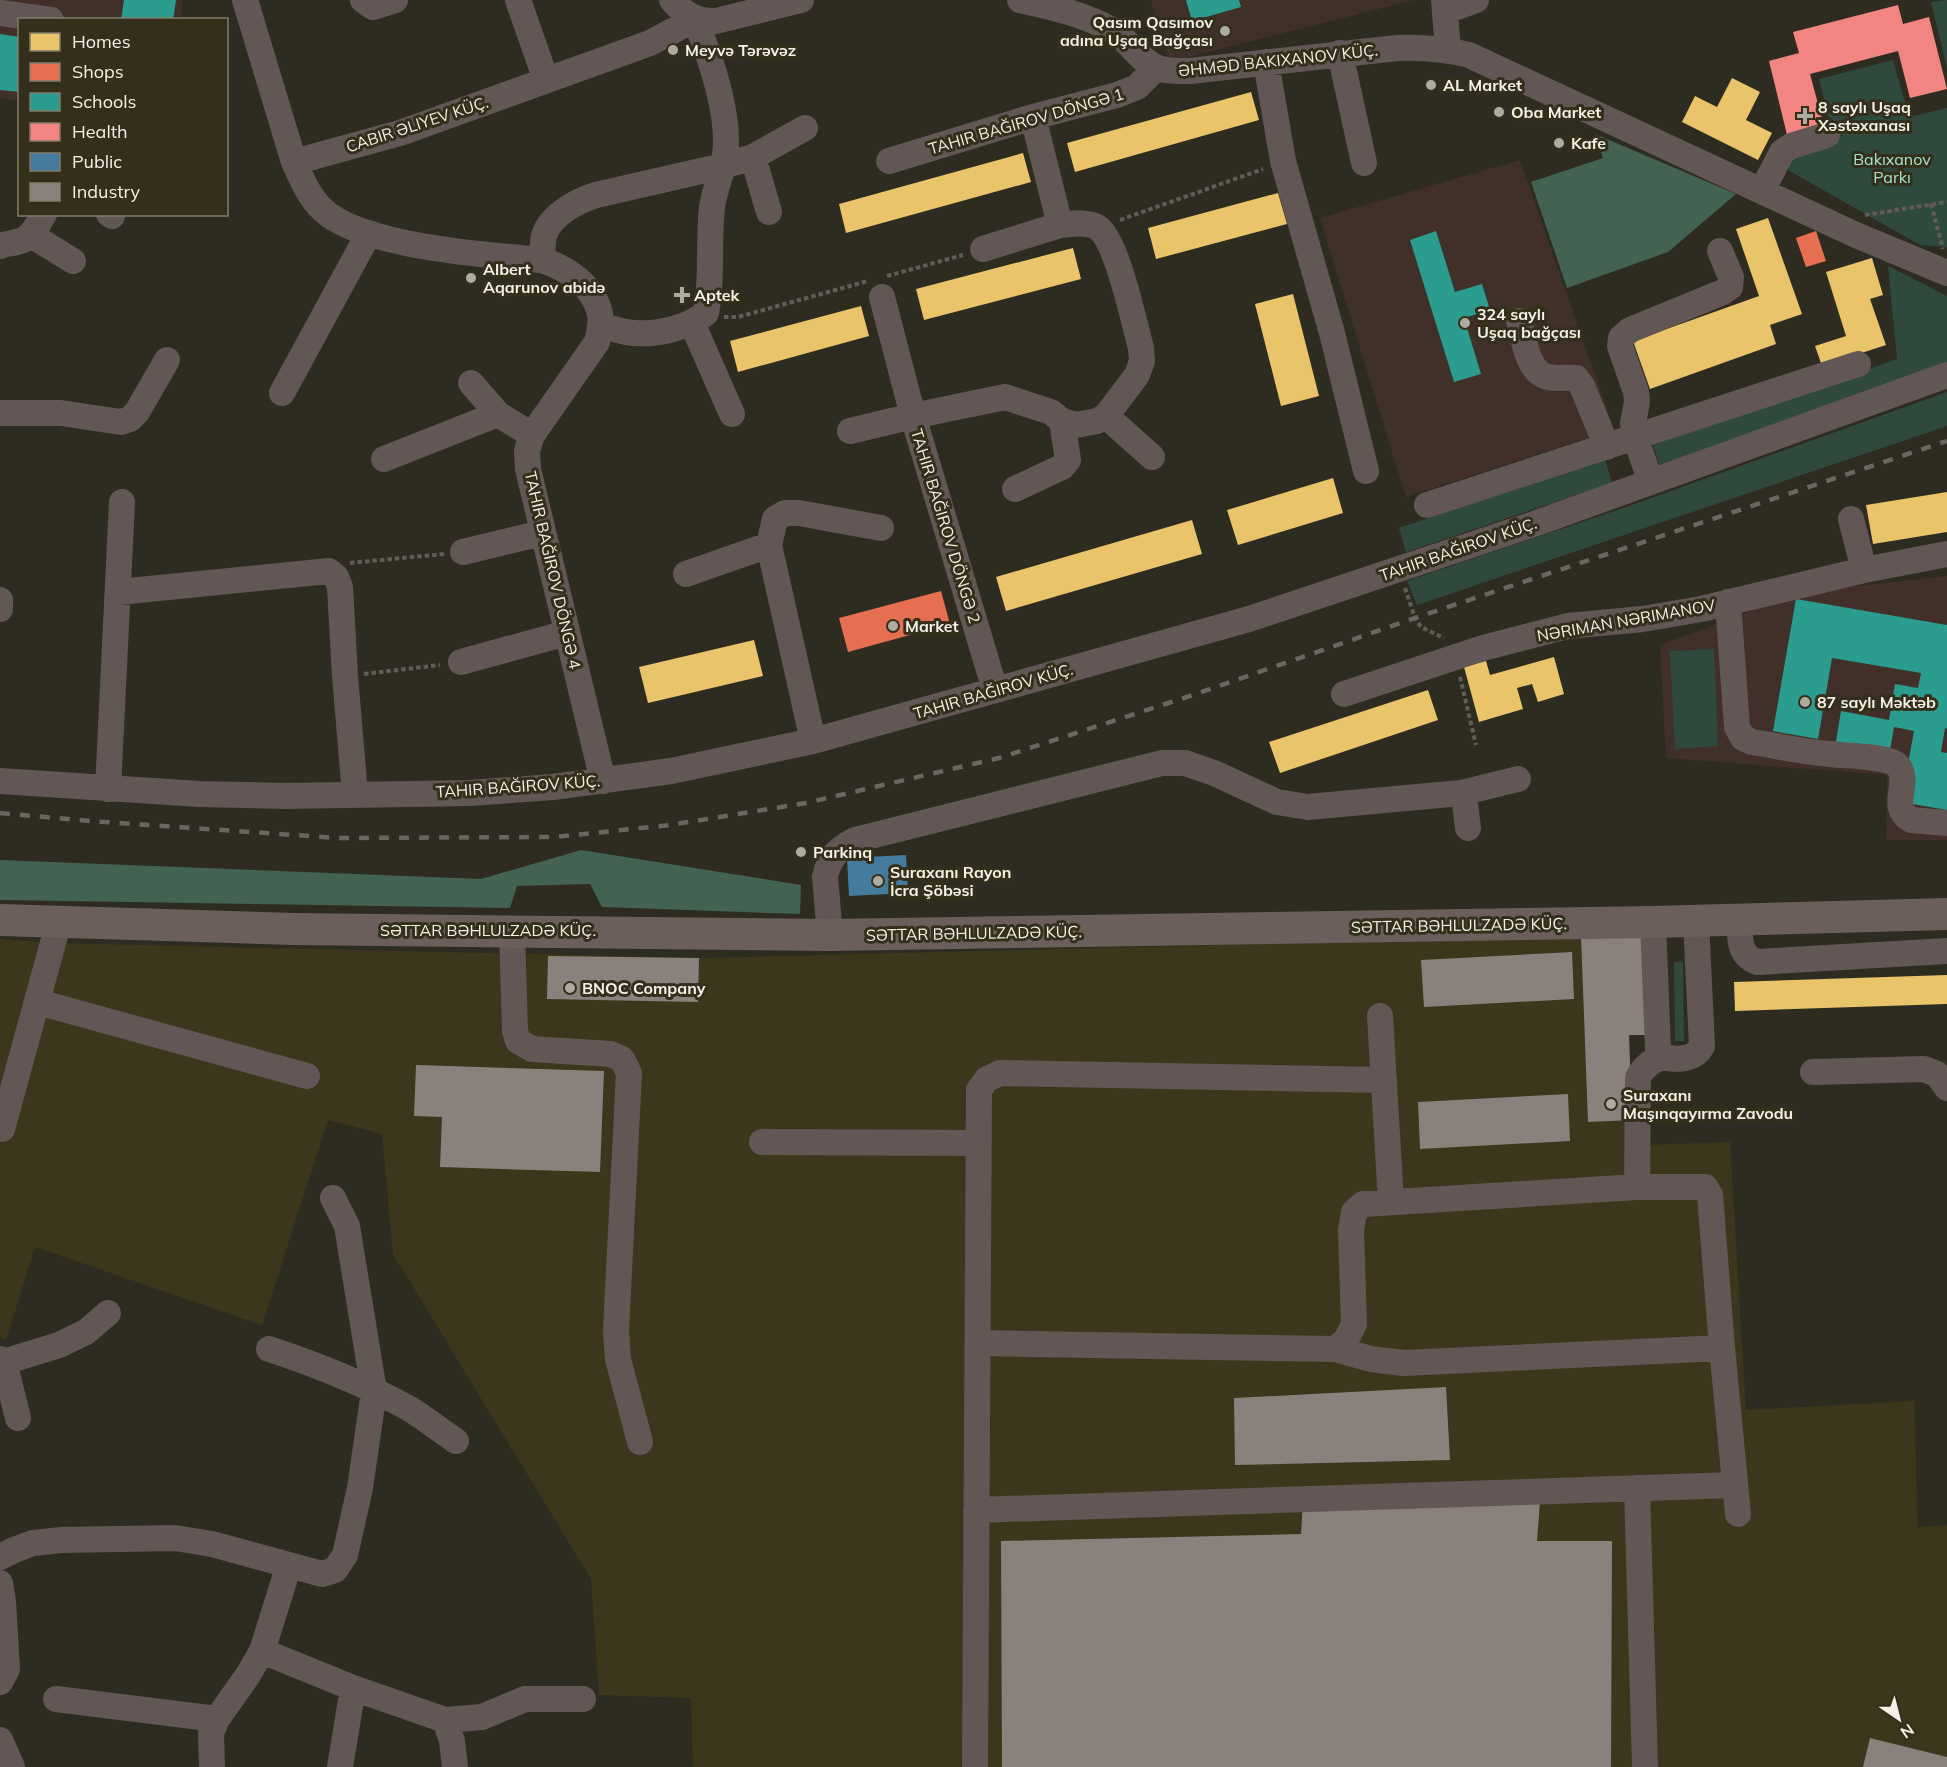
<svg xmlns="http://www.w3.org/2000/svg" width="1947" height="1767" font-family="Mulish,sans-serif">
  <rect width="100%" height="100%" fill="#2e2c21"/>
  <!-- built -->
  <path fill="#3c361d" d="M1581 936 1646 1035 1629 1036 1632 1119 1645 1145 1730 1142 1746 1410 1914 1401 1918 1527 1947 1525V1767H693L691 1698 599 1695 591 1579 393 1254 382 1134 328 1120 262 1325 35 1247 6 1340 0 1338V939L54 943 699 958Z"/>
  <!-- education -->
  <path fill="#413029" d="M0 0H183L181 19 20 20 19 101 0 98Z
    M1151 0H1414L1169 62Z
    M1520 160 1614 429 1406 497 1320 218Z
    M1947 576V840H1886L1887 775 1666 758 1660 645 1803 592Z"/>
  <!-- green -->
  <path fill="#2f4a3d" d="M1947 0V68L1931 2Z
    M1893 60 1909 117 1947 108V247L1920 245 1788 170 1786 161 1835 143 1819 79Z
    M1888 266 1947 296V365L1660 466 1653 445 1897 359Z
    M1947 392V426L1417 605 1407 581 1629 506Z
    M1605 459 1612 483 1406 552 1399 528Z
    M1714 649 1718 746 1675 749 1670 651Z
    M1674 962H1683L1684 1041H1675Z"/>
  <!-- forest -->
  <path fill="#436252" d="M1595 134 1736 194 1668 252 1567 288 1531 182 1603 158Z
    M581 850 801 885 800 914 602 907 590 884 517 886 510 908 0 900V860L481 879Z"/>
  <!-- homes -->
  <path fill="#e9c46a" d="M1732 78 1760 92 1746 120 1772 133 1758 160 1682 122 1695 96 1717 107Z
    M1251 92 1259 120 1075 172 1067 143Z
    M1023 153 1031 182 846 233 839 204Z
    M1278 193 1287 224 1156 259 1148 228Z
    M1768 218 1802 314 1770 325 1776 344 1650 389 1633 341 1759 296 1736 229Z
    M1073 248 1081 279 924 320 916 289Z
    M1872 258 1883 295 1870 299 1886 345 1822 366 1815 346 1846 336 1826 272Z
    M1293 294 1319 396 1281 406 1255 304Z
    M861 306 869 336 738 372 730 341Z
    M1333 478 1343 513 1238 545 1227 510Z
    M1947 492V532L1873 544 1866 505Z
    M1192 520 1202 554 1006 611 996 577Z
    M754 640 763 676 648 703 639 667Z
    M1554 657 1564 694 1538 702 1532 684 1517 688 1523 709 1479 722 1464 667 1486 661 1490 675Z
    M1428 690 1438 720 1280 773 1269 742Z
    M1947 975V1004L1735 1011 1734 982Z"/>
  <!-- shops -->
  <path fill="#e76f51" d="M1816 231 1826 261 1806 267 1796 238Z
    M941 591 950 624 848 652 839 618Z"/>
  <!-- schools -->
  <path fill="#2a9d8f" d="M124 0H176L173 20H121Z
    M1186 0H1239L1241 7 1192 21Z
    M0 34 20 37V92L0 90Z
    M1436 231 1455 292 1482 284 1490 310 1464 318 1481 374 1454 382 1410 240Z
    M1796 599 1947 625V729L1945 728 1941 752 1947 753V810L1901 802 1914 731 1894 727 1889 756 1835 747 1841 711 1889 720 1895 684 1918 688 1921 673 1832 658 1818 739 1773 731Z"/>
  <!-- health -->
  <path fill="#f28482" d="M1898 5 1903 24 1929 17 1947 89 1910 98 1898 51 1810 74 1824 126 1787 135 1769 61 1799 53 1793 32Z"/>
  <!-- public -->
  <path fill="#457b9d" d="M906 855 908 893 849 896 847 858Z"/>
  <!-- industry -->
  <path fill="#8a817c" d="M1643 934 1646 1035H1629L1632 1120 1588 1122 1581 936Z
    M1572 952 1574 999 1424 1007 1421 960Z
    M548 956 699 958 698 1002 547 999Z
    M416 1065 604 1071 600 1172 440 1167 442 1117 414 1116Z
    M1568 1094 1570 1141 1420 1149 1418 1102Z
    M1446 1387 1450 1460 1235 1465 1234 1398Z
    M1303 1502H1540L1537 1541H1612L1611 1767H1002L1001 1541 1301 1534Z
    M1870 1738 1947 1757V1767H1863Z"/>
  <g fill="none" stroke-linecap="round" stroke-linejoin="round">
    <!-- path -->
    <path stroke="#625b57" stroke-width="4" stroke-dasharray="4.5 3" stroke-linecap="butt" d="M1931 204 1943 249
      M1865 215 1947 202
      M1120 220 1263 169
      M887 276 963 255
      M724 317H738L868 281
      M350 563 444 554
      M1405 588 1415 618 1421 627 1444 638
      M364 674 440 665
      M1460 677 1476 745"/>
    <!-- minor -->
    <path stroke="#635755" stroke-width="26" d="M245 0 294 162 400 133 650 43 695 19C709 54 727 106 726 144 726 166 715 186 712 207 708 242 713 278 706 313 688 328 657 335 634 333 623 332 612 328 601 326
      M363 0 373 7 395 0
      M518 0 546 80
      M672 0C684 14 697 22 716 21L801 0
      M1020 0C1052 7 1083 14 1112 30 1129 40 1140 62 1158 68 1169 72 1180 71 1190 71L1397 48C1423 47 1445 49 1469 55L1856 235 1947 273
      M1444 0 1448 50
      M1446 11 1476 0
      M0 13 51 20
      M1340 53 1364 163
      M1266 62 1283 161 1332 333 1366 471
      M753 157 769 212
      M889 161 1033 117 1117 95 1137 87 1156 68
      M294 162C303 182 311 202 329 215 373 247 487 255 542 260 567 268 594 286 600 314 602 323 599 333 597 342L532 435 527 451 528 469 603 781
      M1762 191 1782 152 1791 146 1827 135
      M109 214 112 216
      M31 235 73 261
      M0 246C7 243 13 244 20 241 32 238 38 224 44 214
      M983 249 1060 225
      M542 260C543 253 542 243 544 236 550 215 577 201 596 195L723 166 753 157 805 128
      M1519 321C1524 338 1527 373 1548 377 1557 379 1567 377 1576 378L1582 386 1607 447
      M692 323 732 414
      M471 383 498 414 532 435
      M282 393 369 233
      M0 413H61L121 422 130 419 137 412 167 360
      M1106 416 1152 457
      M850 431 913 416 882 297
      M384 459 498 414
      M1651 482 1635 437 1633 423 1637 402 1636 392 1620 346 1621 338 1630 330 1723 292 1730 287 1731 277 1720 251
      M1015 489 1062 467 1068 460 1062 421
      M1427 505 1858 364
      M1851 519 1864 570
      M463 552 542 533
      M686 574 769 545
      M119 592 329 571 336 577 340 587 345 676 355 794
      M0 600V609
      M1728 602 1737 727 1743 738 1752 742C1778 746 1804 752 1830 754 1846 756 1880 756 1894 763 1896 764 1900 767 1900 769 1909 787 1889 806 1911 820L1947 823
      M461 662 567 633
      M995 690 913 416 1005 397 1051 412 1062 421 1076 425 1097 421 1106 416 1137 375 1142 361 1141 348C1134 323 1117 239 1097 227 1087 221 1071 224 1060 225L1033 117
      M1344 694 1483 648 1568 626 1643 619 1701 609 1864 570 1947 554
      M813 741 769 545 775 519 785 513H799L881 528
      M0 781 199 794 285 796 470 793 553 787 671 771 813 741 1249 619 1534 524 1947 375
      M108 789 122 502
      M1461 793 1465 804 1468 828
      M1739 920C1741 938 1737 954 1757 962L1947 951
      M1653 922 1658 1050 1662 1056C1675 1061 1695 1060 1702 1046L1696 921
      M512 930 515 1031 518 1041 532 1049 610 1054 622 1059 629 1073 616 1330 618 1359 640 1442
      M830 935 825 877C829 857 838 849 855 840L1162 763H1185L1214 773 1277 802 1308 807 1461 793 1518 779
      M38 1002 307 1076
      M1380 1016 1391 1202
      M1813 1072 1924 1069 1937 1074 1947 1088
      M2 1129 59 921
      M762 1142 979 1143
      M1637 1187 1638 1078C1643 1067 1651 1062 1662 1056
      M978 1343 1335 1349 1346 1340 1354 1324 1351 1230 1354 1212 1363 1204 1637 1187H1705L1710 1195 1722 1348 1738 1514
      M269 1349C318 1365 365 1384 410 1409 426 1419 441 1431 456 1441
      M1335 1349 1371 1359 1404 1363 1722 1348
      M0 1359 4 1362 59 1345 86 1332 108 1313
      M4 1362 18 1418
      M1637 1488 1645 1767
      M976 1510 1735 1485
      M0 1557 14 1550 33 1543 62 1540 175 1538 212 1544 289 1565 262 1651 353 1688 445 1720 452 1741 455 1767
      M289 1565 322 1574 335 1570 345 1555 360 1488 374 1391 347 1226 333 1198
      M0 1583 3 1601 7 1669 0 1682
      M56 1699 217 1719
      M445 1720 482 1717 525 1699H583
      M0 1740 12 1767
      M212 1767 211 1733 217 1719 248 1675 262 1651
      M340 1767 353 1688
      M975 1767 979 1090 987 1079 1000 1073 1384 1080"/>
    <!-- major -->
    <path stroke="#6c5f5b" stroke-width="32" d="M0 920 294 929 830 935 1653 922 1947 914"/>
    <!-- rail -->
    <path stroke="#6d6561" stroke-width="4.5" stroke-dasharray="10 10" stroke-linecap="butt" d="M0 813 90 821 338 838 555 837 670 825 806 803 999 758 1187 697 1415 618 1947 441"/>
  </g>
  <!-- markers -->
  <g fill="#aeaba0" stroke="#342f1b" stroke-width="2">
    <circle cx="1225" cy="31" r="6"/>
    <circle cx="673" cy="50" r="6"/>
    <circle cx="1431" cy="85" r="6"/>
    <circle cx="1499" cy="112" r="6"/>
    <path d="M1802 107h6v6h6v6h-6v6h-6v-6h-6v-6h6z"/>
    <circle cx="1559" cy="143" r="6"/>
    <circle cx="471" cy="278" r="6"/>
    <path d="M679 286h6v6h6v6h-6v6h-6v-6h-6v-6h6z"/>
    <circle cx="1465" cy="323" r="6"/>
    <circle cx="893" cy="626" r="6"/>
    <circle cx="1805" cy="702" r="6"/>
    <circle cx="801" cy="852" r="6"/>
    <circle cx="878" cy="881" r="6"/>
    <circle cx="570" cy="988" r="6"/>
    <circle cx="1611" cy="1104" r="6"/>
  </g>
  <g text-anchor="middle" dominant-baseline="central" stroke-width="6" stroke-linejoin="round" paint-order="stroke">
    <!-- poi labels -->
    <g font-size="16" font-weight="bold" fill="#f3f0e4" stroke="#342f1b" text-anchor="start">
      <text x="1213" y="22" text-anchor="end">Qasım Qasımov<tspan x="1213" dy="18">adına Uşaq Bağçası</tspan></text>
      <text x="685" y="50">Meyvə Tərəvəz</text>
      <text x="1443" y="85">AL Market</text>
      <text x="1818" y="107">8 saylı Uşaq<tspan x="1818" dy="18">Xəstəxanası</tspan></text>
      <text x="1511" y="112">Oba Market</text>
      <text x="1571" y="143">Kafe</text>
      <text x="483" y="269">Albert<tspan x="483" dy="18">Aqarunov abidə</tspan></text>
      <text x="694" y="295">Aptek</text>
      <text x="1477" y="314">324 saylı<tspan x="1477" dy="18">Uşaq bağçası</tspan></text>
      <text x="905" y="626">Market</text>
      <text x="1817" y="702">87 saylı Məktəb</text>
      <text x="813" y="852">Parkinq</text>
      <text x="890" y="872">Suraxanı Rayon<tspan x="890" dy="18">İcra Şöbəsi</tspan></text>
      <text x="582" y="988">BNOC Company</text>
      <text x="1623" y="1095">Suraxanı<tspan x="1623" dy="18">Maşınqayırma Zavodu</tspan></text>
    </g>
    <!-- street labels -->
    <g font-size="16" fill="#f3f0e4" stroke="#342f1b">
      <text transform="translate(1278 60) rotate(-6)">ƏHMƏD BAKIXANOV KÜÇ.</text>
      <text transform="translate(1026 121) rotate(-16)">TAHIR BAĞIROV DÖNGƏ 1</text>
      <text transform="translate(417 124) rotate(-18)">CABIR ƏLIYEV KÜÇ.</text>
      <text transform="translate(946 526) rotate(73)">TAHIR BAĞIROV DÖNGƏ 2</text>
      <text transform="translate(1458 549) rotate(-19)">TAHIR BAĞIROV KÜÇ.</text>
      <text transform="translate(553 570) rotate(77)">TAHIR BAĞIROV DÖNGƏ 4</text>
      <text transform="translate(1626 620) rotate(-10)">NƏRIMAN NƏRIMANOV</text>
      <text transform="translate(993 691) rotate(-16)">TAHIR BAĞIROV KÜÇ.</text>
      <text transform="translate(518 786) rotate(-4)">TAHIR BAĞIROV KÜÇ.</text>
      <text transform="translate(1459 925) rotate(-1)">SƏTTAR BƏHLULZADƏ KÜÇ.</text>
      <text x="488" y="930">SƏTTAR BƏHLULZADƏ KÜÇ.</text>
      <text transform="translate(974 933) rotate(-1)">SƏTTAR BƏHLULZADƏ KÜÇ.</text>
    </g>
    <!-- park labels -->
    <g font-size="16" fill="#a4e6c7" stroke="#342f1b">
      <text x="1892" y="159">Bakıxanov<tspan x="1892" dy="18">Parkı</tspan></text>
    </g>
  </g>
  <!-- legend -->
  <rect x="18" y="18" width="210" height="198" fill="#342f1b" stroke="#807c6b" stroke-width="1.5"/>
  <rect x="30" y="33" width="30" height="18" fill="#e9c46a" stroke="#807c6b" stroke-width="1.5"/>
  <text x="72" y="48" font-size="18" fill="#f3f0e4">Homes</text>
  <rect x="30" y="63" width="30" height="18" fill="#e76f51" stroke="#807c6b" stroke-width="1.5"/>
  <text x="72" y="78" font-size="18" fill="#f3f0e4">Shops</text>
  <rect x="30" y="93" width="30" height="18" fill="#2a9d8f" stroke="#807c6b" stroke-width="1.5"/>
  <text x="72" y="108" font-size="18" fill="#f3f0e4">Schools</text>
  <rect x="30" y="123" width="30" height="18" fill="#f28482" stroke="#807c6b" stroke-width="1.5"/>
  <text x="72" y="138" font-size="18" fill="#f3f0e4">Health</text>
  <rect x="30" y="153" width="30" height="18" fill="#457b9d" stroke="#807c6b" stroke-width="1.5"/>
  <text x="72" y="168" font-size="18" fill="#f3f0e4">Public</text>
  <rect x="30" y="183" width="30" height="18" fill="#8a817c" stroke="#807c6b" stroke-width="1.5"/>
  <text x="72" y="198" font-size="18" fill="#f3f0e4">Industry</text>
  <!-- north arrow -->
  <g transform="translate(1899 1719) rotate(145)" stroke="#342f1b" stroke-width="4.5" paint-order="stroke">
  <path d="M0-4.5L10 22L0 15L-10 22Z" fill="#f3f0e4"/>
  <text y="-9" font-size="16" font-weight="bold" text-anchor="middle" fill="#f3f0e4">N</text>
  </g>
</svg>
